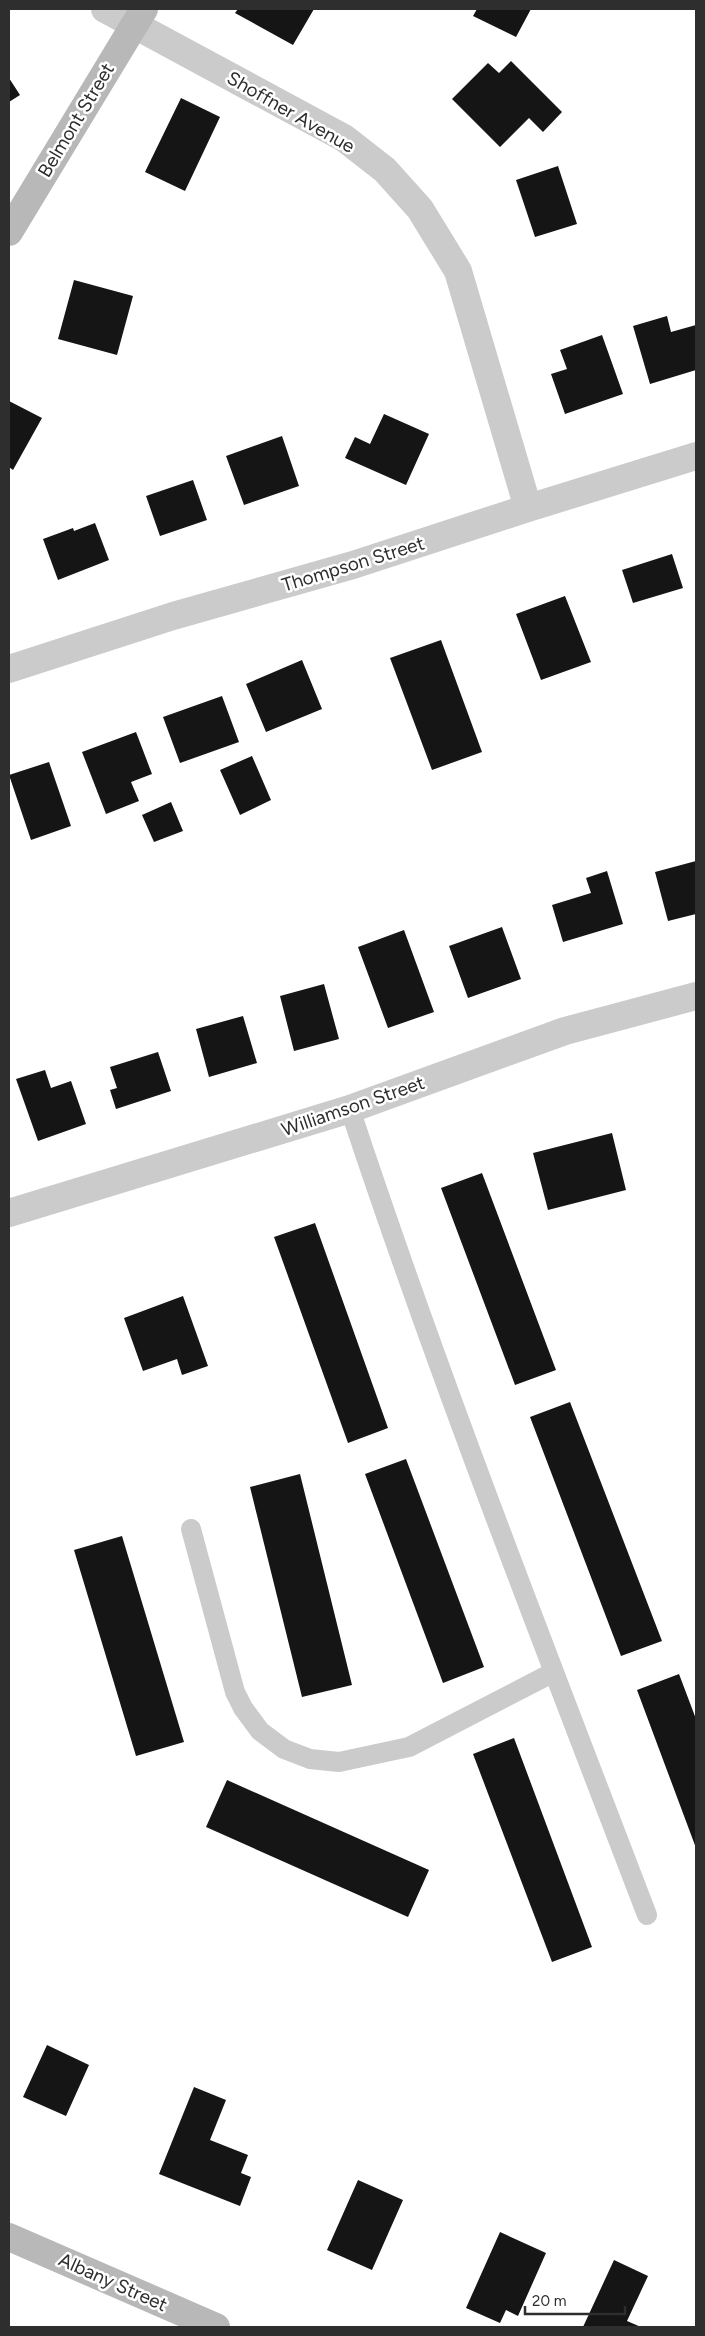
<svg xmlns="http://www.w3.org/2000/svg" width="705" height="2336" font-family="Figtree,sans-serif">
  <rect width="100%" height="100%" fill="#fff"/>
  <!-- building -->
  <path fill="#151515" d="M238 9H314L293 45 235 13Z
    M477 9H531L516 37 473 16Z
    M511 61 562 112 543 132 529 118 500 147 452 99 488 63 499 73Z
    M9 78 20 95 9 102Z
    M181 98 220 117 185 191 145 172Z
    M558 166 577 224 535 237 516 180Z
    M74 280 133 296 117 355 58 339Z
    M667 316 671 332 696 325V370L650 384 633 326Z
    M602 335 623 394 565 414 551 374 567 369 560 350Z
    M9 401 42 418 13 470 9 467Z
    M384 414 429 434 406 485 345 458 355 437 370 444Z
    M282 436 299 486 244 505 226 456Z
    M193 480 207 520 160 536 146 496Z
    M95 523 109 560 58 580 43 539 73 528 74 531Z
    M672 554 683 588 633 603 622 570Z
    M565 596 591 662 541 680 516 614Z
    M441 640 482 752 432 770 390 658Z
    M302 660 322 709 266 732 246 684Z
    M222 696 239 742 180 763 163 717Z
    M136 732 152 774 131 782 139 801 106 814 82 752Z
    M252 756 271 800 240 815 220 770Z
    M49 762 71 826 31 840 9 775Z
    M171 802 183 831 154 842 142 815Z
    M696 861V914L668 921 655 872Z
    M607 871 623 924 563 942 552 905 591 893 586 878Z
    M502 927 521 979 468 998 449 946Z
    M404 930 434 1012 388 1028 358 947Z
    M324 984 339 1039 294 1051 280 996Z
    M243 1016 257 1063 209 1077 196 1029Z
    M158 1052 171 1091 116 1109 110 1090 117 1088 110 1067Z
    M45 1070 51 1088 71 1081 86 1124 38 1141 16 1079Z
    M612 1133 626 1190 548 1210 533 1153Z
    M482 1173 556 1370 515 1385 441 1188Z
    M315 1223 388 1428 348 1443 274 1237Z
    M183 1296 208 1366 182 1375 177 1359 143 1371 124 1318Z
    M570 1402 662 1641 621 1656 530 1417Z
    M406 1459 484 1667 443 1683 365 1474Z
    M300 1474 352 1685 302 1697 250 1487Z
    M122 1536 184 1742 136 1756 74 1550Z
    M679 1674 696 1719V1848L637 1690Z
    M514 1738 592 1947 552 1962 473 1754Z
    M227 1780 429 1870 408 1917 206 1827Z
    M47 2045 89 2065 66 2116 23 2097Z
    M194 2087 226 2100 210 2140 248 2155 241 2173 251 2177 240 2206 159 2174Z
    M358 2180 403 2200 372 2270 327 2250Z
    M500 2232 546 2253 518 2316 506 2310 500 2323 466 2308Z
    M614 2260 648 2276 627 2321 641 2327H583Z"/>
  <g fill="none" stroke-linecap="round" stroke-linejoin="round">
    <!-- lane -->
    <path stroke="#cbcbcb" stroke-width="20" d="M350 1109C440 1381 545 1648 647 1915
      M191 1529 235 1692 243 1708 260 1731 284 1749 310 1759 339 1762 409 1747 554 1672"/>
    <!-- street -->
    <path stroke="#cbcbcb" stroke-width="28" d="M105 9 344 138 385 170 420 209 458 271 528 508
      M9 669 173 616 353 565 528 508 696 456
      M9 1213 350 1109 565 1031 696 996"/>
    <!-- secondary -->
    <path stroke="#b8b8b8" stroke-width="28" d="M9 232 144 9
      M9 2237 216 2327"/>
  </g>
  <g text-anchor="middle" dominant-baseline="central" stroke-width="5" stroke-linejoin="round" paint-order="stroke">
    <!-- street labels -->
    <g font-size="19" fill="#2e2e2e" stroke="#fff">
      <text transform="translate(291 112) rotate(30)">Shoffner Avenue</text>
      <text transform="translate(76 120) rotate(-59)">Belmont Street</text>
      <text transform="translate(353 564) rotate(-17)">Thompson Street</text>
      <text transform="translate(353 1106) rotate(-19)">Williamson Street</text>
      <text transform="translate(113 2282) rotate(24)">Albany Street</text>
    </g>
  </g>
  <!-- border -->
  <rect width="705" height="2336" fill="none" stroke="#2e2e2e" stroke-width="20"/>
  <!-- scale -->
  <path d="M525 2306v8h100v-8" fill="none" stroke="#2e2e2e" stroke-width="2.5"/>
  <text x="532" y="2306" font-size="15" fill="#2e2e2e" stroke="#ffffff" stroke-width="4" paint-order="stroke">20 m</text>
</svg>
